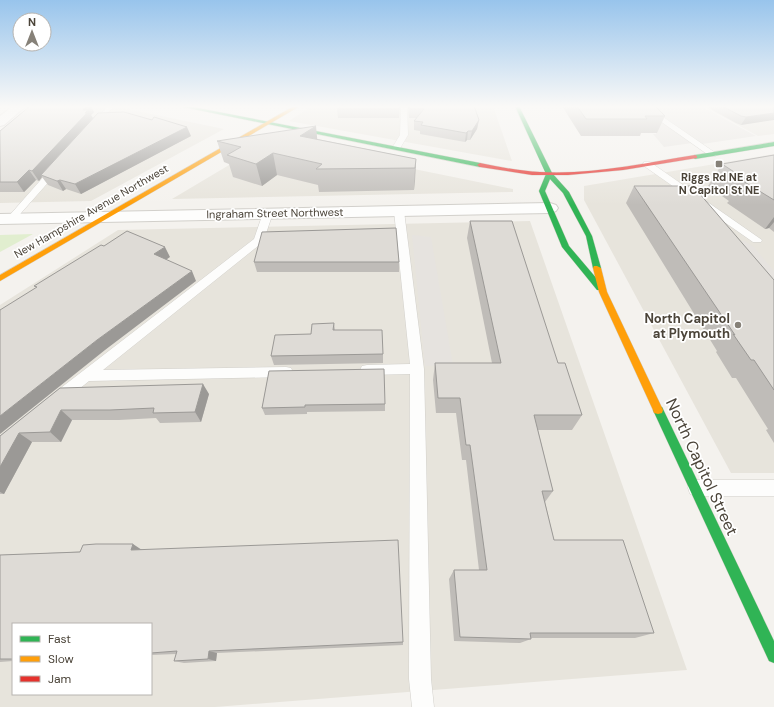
<svg xmlns="http://www.w3.org/2000/svg" width="774" height="707" font-family="'DM Sans',sans-serif">
  <rect width="100%" height="100%" fill="#f4f2ee"/>
  <!-- residential -->
  <path fill="#e7e4dc" fill-rule="evenodd" d="M37 106H113L224 129 91 201 0 203V137Z
    M312 106H493L512 161 289 121Z
    M703 106H774V134L758 136Z
    M271 140 513 189V192L172 199Z
    M774 154V473H731L584 200V186Z
    M530 221 687 670 215 707H0V305L118 230ZM13 624H151V694H13Z"/>
  <!-- green -->
  <path fill="#e1eecf" d="M33 234 0 252V235Z"/>
  <!-- parking -->
  <path fill="#e6e3df" d="M656 106H701L756 136 702 144 648 107Z
    M658 120 692 143 664 147 653 134H656Z
    M412 235 431 237 453 365 425 366Z
    M730 241H745L754 247 774 271V295Z"/>
  <g fill="none" stroke-linecap="round" stroke-linejoin="round">
    <!-- lane casing -->
    <g stroke="#d2d0cb" stroke-width="1">
      <path id="lane" d="M109 106H117L110 110 97 127H91V123Z
        M401 106H407L408 135 399 150H396L392 148 400 135Z
        M639 106H647L717 154 716 156H710Z
        M644 162H650L762 240 761 242H753L644 166 643 164Z
        M57 164 61 167 60 169 14 221H8L6 219 8 217 54 165Z
        M399 208 404 211 424 369 431 679 434 707H412L409 679 410 374 367 375 362 374 360 370 362 366 367 365 410 364 394 211Z
        M268 210 273 213 263 242 103 370 286 367 291 368 293 372 291 376 286 377 89 381 63 402 58 404 53 402 51 398 53 394 254 239 263 213Z
        M696 480H774V496H696L690 494 688 488 690 482Z"/>
    </g>
    <!-- street casing -->
    <g stroke="#d2d0cb" stroke-width="2">
      <path id="street" d="M13 106H26L4 125 0 126V116Z
        M550 203 556 205 558 208 556 211 550 213 0 224V214Z"/>
    </g>
    <!-- fast casing -->
    <g stroke="#d3cfc5" stroke-width="1">
      <path id="fast" d="M178 106H188L480 163 483 165 480 167Z
        M515 106H519L552 173 569 192 592 236 601 268 597 270 593 268 586 236 563 193 550 179 545 191 569 246 603 286 604 288 603 290H597L562 247 539 191 546 174Z
        M774 142V146L695 159 692 157 695 155Z
        M658 406 662 407 774 641V663L769 661 653 410 654 407Z"/>
    </g>
    <!-- slow casing -->
    <g stroke="#d3cfc5" stroke-width="1">
      <path id="slow" d="M294 106H300L0 281V275Z
        M594 266H597L601 268 607 292 663 410 662 413 658 414 654 413 653 410 599 292 593 268Z"/>
    </g>
    <!-- jam casing -->
    <g stroke="#d3cfc5" stroke-width="1">
      <path id="jam" d="M695 155 697 156V158L623 170 568 175H532L480 167 477 165 480 163C500 167 520 171 540 172 592 175 644 163 695 155Z"/>
    </g>
    <!-- lane -->
    <use href="#lane" fill="#fdfdfc" fill-rule="evenodd"/>
    <!-- street -->
    <use href="#street" fill="#fdfdfc" fill-rule="evenodd"/>
    <!-- fast -->
    <use href="#fast" fill="#30b455" fill-rule="evenodd"/>
    <!-- slow -->
    <use href="#slow" fill="#ff9f0a" fill-rule="evenodd"/>
    <!-- jam -->
    <use href="#jam" fill="#e5322d" fill-rule="evenodd"/>
  </g>
  <!-- wall -->
  <path fill="#bfbcb8" d="M342 106H400L399 118H338L337 109Z
    M408 106H474L479 120 477 129 470 140H467L465 142 420 134V131L414 130V121L417 118H409Z
    M562 106H655L665 116 657 133H641L640 136H581Z
    M705 106H774L741 125 736 123Z
    M94 112 91 115 92 118 191 136 81 194 66 189 63 191 48 185 42 177 39 181 36 180 24 192H0V131Z
    M317 139 416 159 414 190 319 192 318 185 277 175 262 186 233 177 229 164 224 162 217 141Z
    M774 155V232L769 228 765 229 727 203 729 201 708 186 722 164Z
    M634 186 774 280V443L766 430 768 429 736 378H732L716 352 717 351 626 203Z
    M470 221 558 363 582 415 572 430H538L553 491 545 502 554 540 654 633 635 638H531V639L520 643 454 641 449 579 454 570H479L466 460H462L456 413H436L433 380 435 363H492L467 238Z
    M254 262H399V272H257Z
    M334 323 335 330 383 354V363L274 365 271 356 311 334Z
    M269 371 385 404V411L307 412V414L265 415 262 408Z
    M60 388 209 394 201 422 160 423 156 418 119 420H72L61 442H32L4 494H0V436Z
    M141 549 403 642V645L217 653 216 661 184 663 174 661 176 654 151 655V624H13V661L0 662V555Z"/>
  <!-- shaded-wall -->
  <path fill="#9b9996" d="M86 106H91L94 112 91 115 93 118 41 175 42 177 39 181 32 171 83 110Z
    M774 113V120L741 125 746 117Z
    M479 120 477 129 470 140 472 131Z
    M316 126 318 147 300 136Z
    M187 127 191 136 81 194 75 184Z
    M468 131 467 140 465 142 466 133Z
    M273 153 277 175 262 186 256 164Z
    M416 159 415 181 414 190 415 168Z
    M29 170 36 180 24 192 17 182Z
    M60 180 66 189 63 191 57 181Z
    M774 217V222L769 228 765 229Z
    M165 247 170 257 160 264 154 254Z
    M192 271 196 281 105 350 0 434V416L97 340Z
    M203 384 209 394 201 422 195 412Z
    M61 410 72 420 61 442 50 432Z
    M19 433 32 442 4 494 0 492V467Z
    M133 544 142 550H131Z
    M209 651 217 653 216 661 208 659Z"/>
  <!-- building -->
  <path fill="#dedbd6" stroke="#9b9996" d="M30 106H86L83 110H88L85 113H87L32 171 29 170 17 182H0V131Z
    M342 106H399V109H337Z
    M409 106H474L479 120 472 131H468L466 133 421 125 423 122 414 121 424 109H409Z
    M577 106H655L665 116H645L647 119H586Z
    M722 106H774V113L746 117 741 116Z
    M124 112 152 120 154 117 187 127 75 184 60 180 57 181 41 175 98 113Z
    M316 126 300 136 416 159 415 168 316 169 322 164 273 153 256 164 227 155 241 147 217 141Z
    M774 155V200L743 181H748L722 164Z
    M634 186H693L774 280V390L754 360H751L733 334 735 335Z
    M470 221H512L558 363H565L582 415H534L553 491H542L554 540H623L654 633H530L531 639 460 637 454 570H487L470 445H466L460 398H438L435 363H501Z
    M396 228 399 262H254L262 232Z
    M127 231 165 247 154 254 192 271 97 340 0 416V310L37 287 34 286 101 245 104 246Z
    M334 323 333 330H382L383 354 271 356 275 335 311 334 312 324Z
    M384 369 385 404 305 405V407L262 408 269 371Z
    M203 384 195 412 153 413 154 408 110 410H61L50 432 19 433 0 467V436L60 388Z
    M398 540 403 642 209 651 208 659 174 661 177 651 151 653V624H13V659H0V555L80 552 83 545 96 544H133L131 550Z"/>
  <!-- sky -->
  <linearGradient id="sky" x2="0" y2="1"><stop stop-color="#98c4ec"/><stop offset="0.52" stop-color="#faf9f7"/><stop offset="1" stop-color="#faf9f7" stop-opacity="0"/></linearGradient>
  <rect width="774" height="205" fill="url(#sky)"/>
  <!-- markers -->
  <g fill="#868178" stroke="#fff" stroke-width="1.5">
    <rect x="715" y="160" width="8" height="8" rx="2"/>
    <circle cx="738" cy="325" r="4"/>
  </g>
  <g text-anchor="middle" dominant-baseline="central" stroke-width="3.5" stroke-linejoin="round" paint-order="stroke">
    <!-- far-poi labels -->
    <g font-size="11" font-weight="bold" fill="#4b4439" stroke="#fff">
      <text x="719" y="177">Riggs Rd NE at<tspan x="719" dy="13">N Capitol St NE</tspan></text>
    </g>
    <!-- far-street labels -->
    <g font-size="11" fill="#4b4439" stroke="#fff">
      <text transform="translate(91 211) rotate(-30)">New Hampshire Avenue Northwest</text>
      <text transform="translate(275 213) rotate(-1)">Ingraham Street Northwest</text>
    </g>
    <!-- poi labels -->
    <g font-size="13" font-weight="bold" fill="#4b4439" stroke="#fff" text-anchor="end">
      <text x="730" y="318">North Capitol<tspan x="730" dy="15">at Plymouth</tspan></text>
    </g>
    <!-- near-street labels -->
    <g font-size="16" fill="#4b4439" stroke="#fff">
      <text transform="translate(702 467) rotate(65)">North Capitol Street</text>
    </g>
  </g>
  <!-- legend -->
  <rect x="12" y="623" width="140" height="72" fill="#ffffff" stroke="#b7b4b0"/>
  <rect x="20" y="636" width="20" height="6" fill="#30b455" stroke="#b7b4b0"/>
  <text x="48" y="643" font-size="12" fill="#4b4439">Fast</text>
  <rect x="20" y="656" width="20" height="6" fill="#ff9f0a" stroke="#b7b4b0"/>
  <text x="48" y="663" font-size="12" fill="#4b4439">Slow</text>
  <rect x="20" y="676" width="20" height="6" fill="#e5322d" stroke="#b7b4b0"/>
  <text x="48" y="683" font-size="12" fill="#4b4439">Jam</text>
  <!-- north arrow -->
  <g transform="translate(32 32)"><circle r="19" fill="#ffffff" stroke="#b7b4b0"/>
  <path d="M0-3L7 15L0 10L-7 15Z" fill="#868178"/>
  <text y="-6" font-size="11" font-weight="bold" text-anchor="middle" fill="#4b4439">N</text>
  </g>
</svg>
